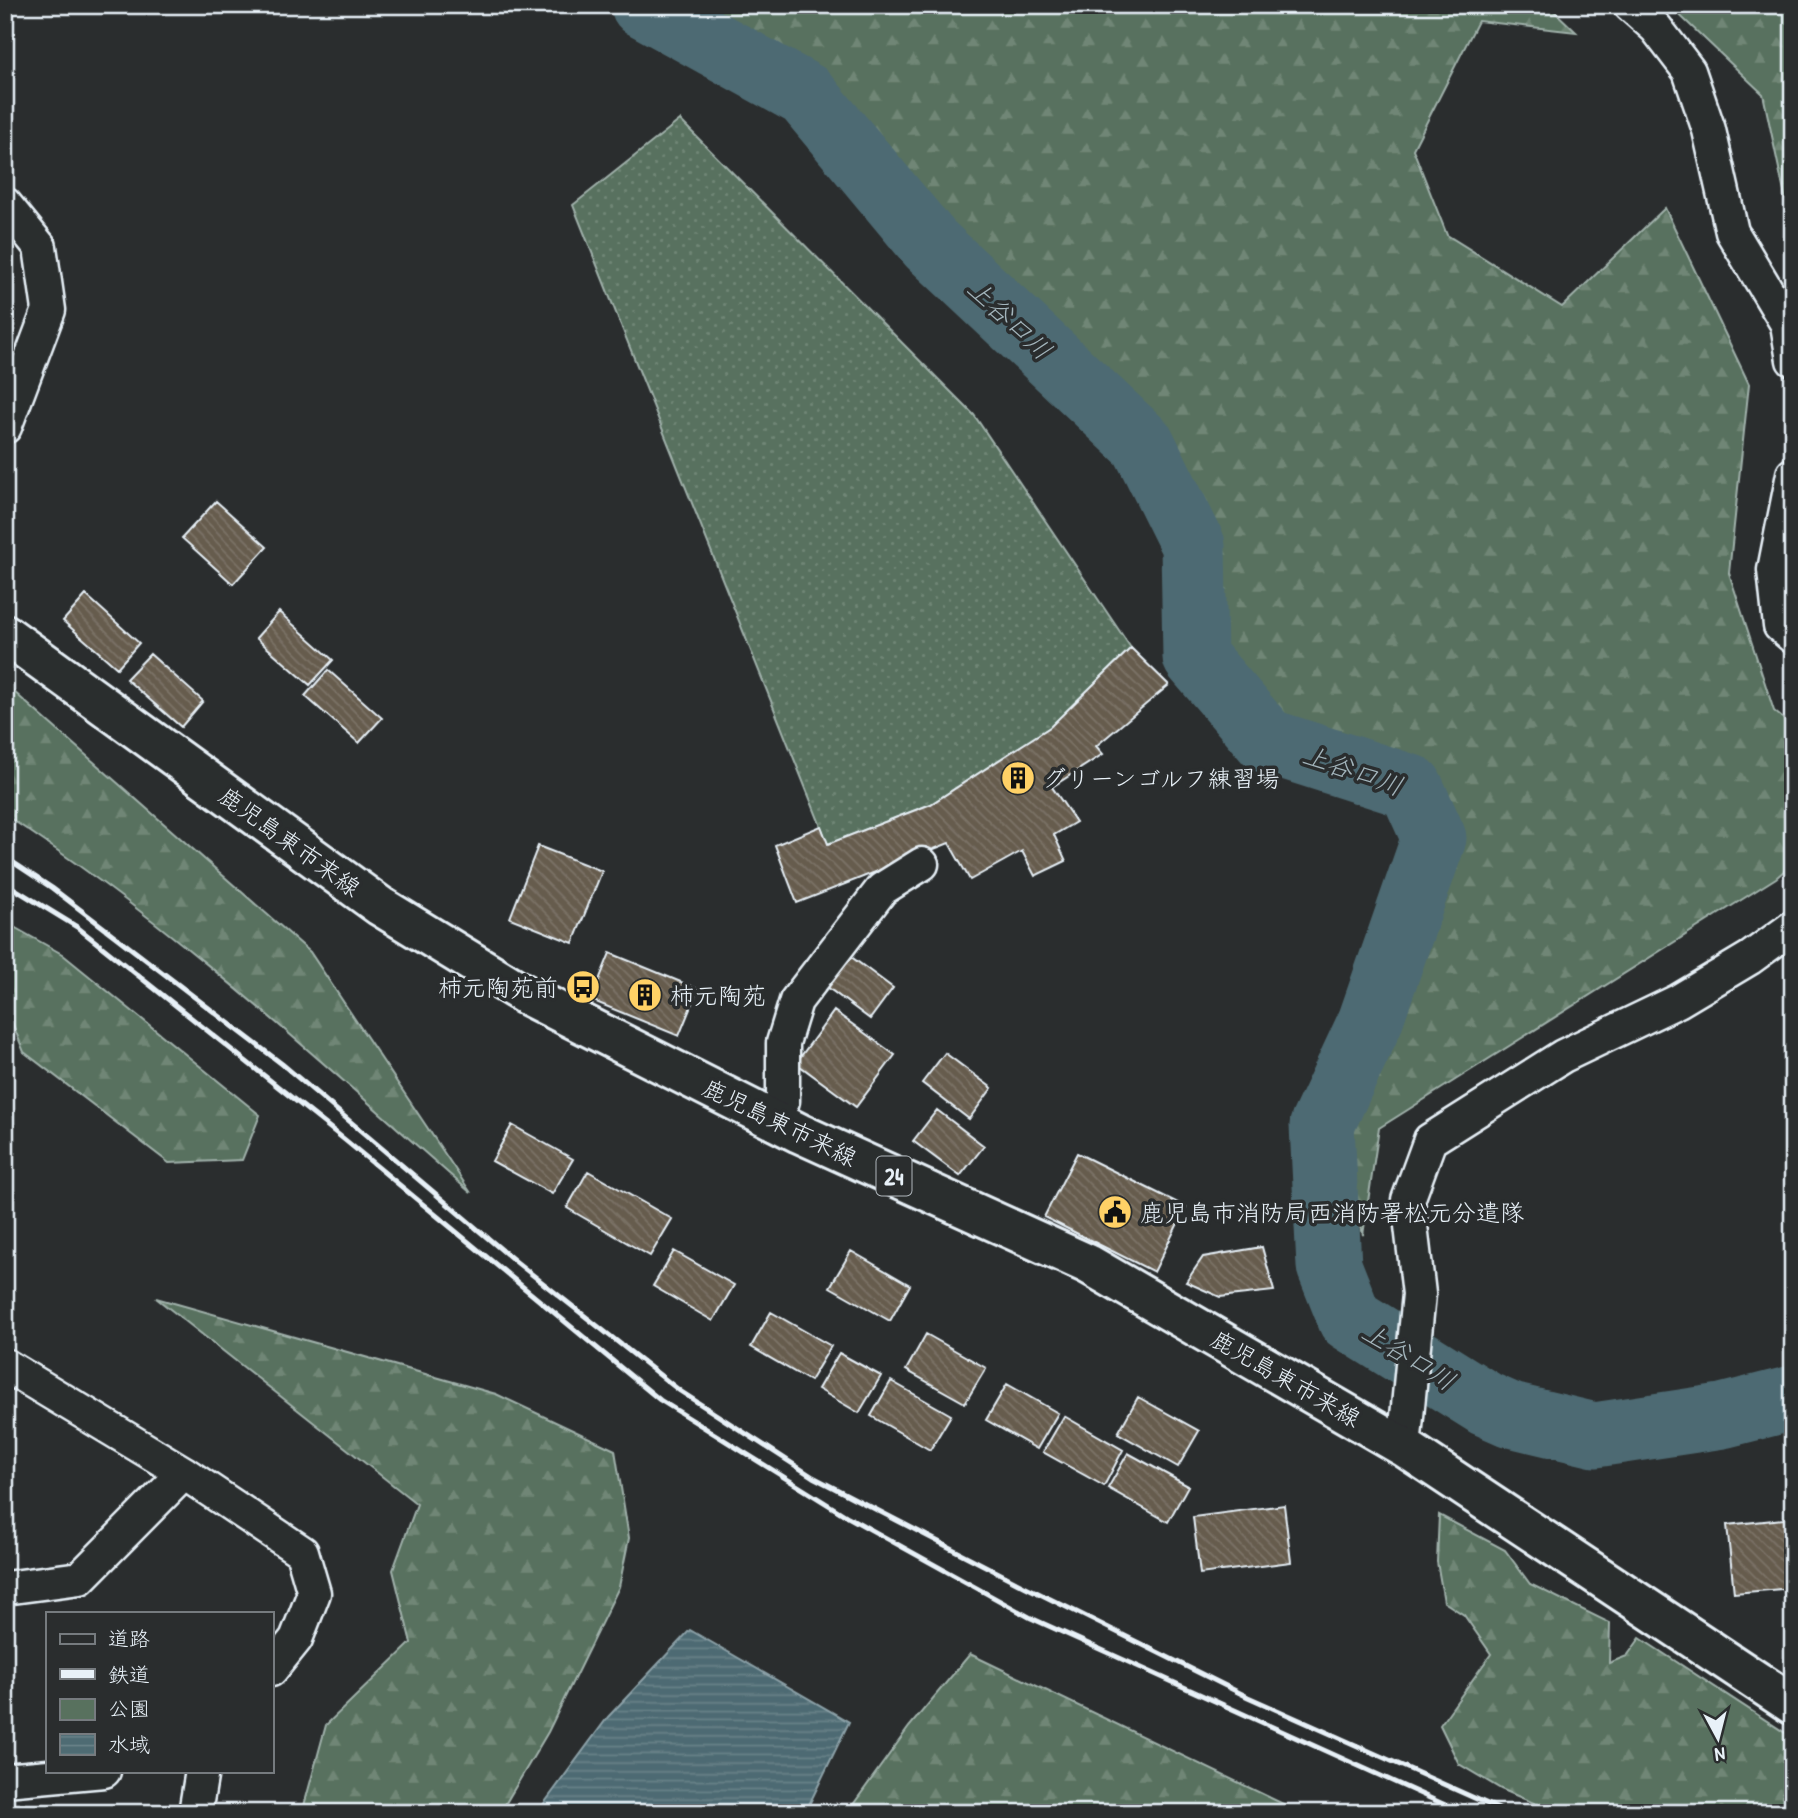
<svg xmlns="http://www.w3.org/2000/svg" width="1798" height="1818" font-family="'Patrick Hand','Klee One',sans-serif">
  <defs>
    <pattern id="green-dots" width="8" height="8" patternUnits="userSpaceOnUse" patternTransform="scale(1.75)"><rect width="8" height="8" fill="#58715e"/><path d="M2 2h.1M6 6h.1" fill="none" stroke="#708676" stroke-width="1.8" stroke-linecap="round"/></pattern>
    <pattern id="forest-firs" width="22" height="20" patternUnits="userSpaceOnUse" patternTransform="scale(1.75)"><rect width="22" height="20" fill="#58715e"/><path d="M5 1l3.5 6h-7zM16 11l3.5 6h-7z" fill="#708676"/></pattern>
    <pattern id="water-rules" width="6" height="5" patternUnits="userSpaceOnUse" patternTransform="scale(1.75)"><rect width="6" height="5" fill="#4e6b73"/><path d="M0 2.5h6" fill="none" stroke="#688188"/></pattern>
    <pattern id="building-back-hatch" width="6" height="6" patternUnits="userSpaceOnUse" patternTransform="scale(1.75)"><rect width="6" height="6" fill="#665c4e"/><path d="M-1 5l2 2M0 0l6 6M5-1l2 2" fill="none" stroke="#7c7468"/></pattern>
  </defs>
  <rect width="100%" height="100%" fill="#2a2d2e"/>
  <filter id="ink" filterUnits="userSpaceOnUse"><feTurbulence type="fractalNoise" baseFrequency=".0143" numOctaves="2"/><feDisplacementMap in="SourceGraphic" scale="14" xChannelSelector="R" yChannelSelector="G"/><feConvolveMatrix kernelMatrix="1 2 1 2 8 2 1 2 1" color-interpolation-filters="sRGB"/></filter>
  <g filter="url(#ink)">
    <!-- green -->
    <path fill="url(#green-dots)" stroke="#a0b1ab" stroke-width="2" d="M680 120 974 415 1131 648 1050 727 931 804 828 844 573 205Z"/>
    <!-- forest -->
    <path fill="url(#forest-firs)" stroke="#a0b1ab" stroke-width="2" d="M685 5H1548L1576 32 1478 21 1413 149 1447 235 1562 307 1665 208 1749 384 1729 573 1774 711 1793 727V863L1776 878 1379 1128 1363 1235 1343 1133 1458 836 1429 776 1280 728 1222 658 1212 539 1159 424 939 221 803 62Z
      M1669 5H1793V234L1763 94Z
      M5 684 310 952 471 1193C321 1062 173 924 5 815Z
      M5 922 62 954 260 1115 242 1160 169 1163 24 1052 5 1005Z
      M156 1298 496 1394 615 1450 629 1538 619 1587 548 1732 500 1813H302L326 1725 411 1643 393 1570 417 1504Z
      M1439 1515 1505 1550 1530 1584 1610 1623 1609 1663 1627 1656 1640 1638 1793 1738V1813H1557L1501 1789 1459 1764 1440 1725 1491 1654 1464 1615 1444 1602 1437 1562Z
      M970 1654 1302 1813H847L909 1727Z"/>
    <!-- water -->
    <path fill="url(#water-rules)" stroke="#8ca1a8" stroke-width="2" d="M690 1630 849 1722 805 1813H537L608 1717Z"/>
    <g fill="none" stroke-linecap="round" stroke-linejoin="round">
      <!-- river -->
      <path stroke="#4e6b73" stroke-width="65" d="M643 5 806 95 930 244 1143 444 1193 545 1195 657 1267 741 1411 787 1434 838 1370 1022 1322 1125 1329 1266 1350 1319 1486 1404 1511 1415 1595 1435 1722 1416 1793 1398"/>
    </g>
    <!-- building -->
    <path fill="url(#building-back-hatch)" stroke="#e8f1f8" stroke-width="2" d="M5 252 14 257 5 274Z
      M216 501 267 547 233 584 182 538Z
      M86 595 139 643 117 668 63 621Z
      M279 612 333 660 310 685 256 638Z
      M1131 648 1169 685 1096 746 1103 754 1052 787 1076 822 1054 835 1066 861 1035 876 1022 851 970 880 949 843 797 903 775 845 821 826 828 844 931 804 1050 727Z
      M150 654 203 701 181 727 126 679Z
      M328 670 382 718 359 743 305 696Z
      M538 846 602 871 573 943 510 918Z
      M610 953 698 989 679 1036 591 1000Z
      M846 953 893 988 870 1019 823 984Z
      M834 1011 895 1055 856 1107 796 1063Z
      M945 1053 992 1088 969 1119 922 1083Z
      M937 1110 984 1146 960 1176 913 1141Z
      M512 1125 573 1159 552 1194 492 1161Z
      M1077 1153 1186 1207 1154 1272 1044 1217Z
      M588 1171 672 1219 650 1256 567 1208Z
      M1262 1247 1274 1291 1220 1297 1186 1282 1203 1257Z
      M674 1251 734 1285 713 1321 653 1286Z
      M851 1251 910 1285 890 1321 830 1287Z
      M771 1312 831 1346 810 1381 751 1347Z
      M926 1334 986 1368 965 1403 906 1370Z
      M839 1353 881 1376 859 1413 818 1389Z
      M891 1381 951 1415 930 1450 871 1416Z
      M1007 1384 1058 1413 1037 1449 986 1420Z
      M1138 1397 1199 1431 1178 1467 1118 1433Z
      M1064 1416 1123 1450 1104 1486 1043 1452Z
      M1128 1453 1188 1486 1168 1522 1108 1488Z
      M1284 1505 1291 1562 1200 1574 1193 1517Z
      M1793 1518V1588L1734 1593 1727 1525Z"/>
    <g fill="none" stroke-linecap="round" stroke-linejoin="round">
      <!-- minor casing -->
      <g stroke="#e8f1f8" stroke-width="37">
        <path id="minor" d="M1630 5 1656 28 1689 71 1709 130 1732 232 1787 324 1793 360
          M5 204 40 247 49 310 5 427
          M1793 474 1774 570 1780 626 1793 637
          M775 1121 783 1101V1043L796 1001 882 889 922 864
          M5 1365 184 1473 302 1552 314 1593 296 1639 271 1670
          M1404 1447 1419 1294 1408 1200 1430 1140 1563 1056 1678 1001 1750 958 1793 927
          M5 1588 80 1578 184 1473
          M5 1780 104 1771
          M195 1813 202 1771"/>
      </g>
      <!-- primary casing -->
      <g stroke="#e8f1f8" stroke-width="44">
        <path id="primary" d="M5 634 380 906 524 994 799 1133 1088 1264 1404 1447 1793 1705"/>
      </g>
      <!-- minor -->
      <use href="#minor" stroke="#2a2d2e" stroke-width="32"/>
      <!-- primary -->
      <use href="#primary" stroke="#2a2d2e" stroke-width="38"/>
      <!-- rail -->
      <path stroke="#e8f1f8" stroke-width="5" d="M5 857 52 888 282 1064 515 1261 680 1391 813 1477 1024 1586 1248 1697 1508 1813
        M5 883 77 927 345 1140 660 1400 848 1517 1031 1618 1463 1813"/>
    </g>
  </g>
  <!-- icons -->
  <defs>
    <g id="building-disc" transform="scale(1.75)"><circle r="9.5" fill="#ffd166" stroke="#2a2d2e"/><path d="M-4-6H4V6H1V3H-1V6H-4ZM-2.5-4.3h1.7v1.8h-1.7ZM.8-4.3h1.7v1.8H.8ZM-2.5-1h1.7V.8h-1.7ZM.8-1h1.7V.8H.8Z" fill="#111"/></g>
    <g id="bus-disc" transform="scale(1.75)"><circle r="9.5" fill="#ffd166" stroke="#2a2d2e"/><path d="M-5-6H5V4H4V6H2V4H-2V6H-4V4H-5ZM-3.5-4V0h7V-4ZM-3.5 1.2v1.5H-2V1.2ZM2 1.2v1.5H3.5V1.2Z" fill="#111"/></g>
    <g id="civic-disc" transform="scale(1.75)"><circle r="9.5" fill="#ffd166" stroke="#2a2d2e"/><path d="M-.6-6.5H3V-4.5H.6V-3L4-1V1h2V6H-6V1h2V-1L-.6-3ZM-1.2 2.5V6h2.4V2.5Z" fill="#111"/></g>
  </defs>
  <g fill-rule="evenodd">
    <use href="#building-disc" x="1018" y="778"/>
    <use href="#bus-disc" x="583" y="987"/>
    <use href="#building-disc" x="645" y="995"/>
    <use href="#civic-disc" x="1115" y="1212"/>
  </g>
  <g text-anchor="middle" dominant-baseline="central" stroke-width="7" stroke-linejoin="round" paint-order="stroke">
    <!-- shield labels -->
    <rect fill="#2a2d2e" stroke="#afb6bb" stroke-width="2" x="876.5" y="1156.5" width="35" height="39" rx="5"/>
    <g font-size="23" font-weight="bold" fill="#e8f1f8">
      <text x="894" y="1176">24</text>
    </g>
    <!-- poi labels -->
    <g font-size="24" fill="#e8f1f8" stroke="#2a2d2e" text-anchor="start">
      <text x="1042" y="778">グリーンゴルフ練習場</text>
      <text x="558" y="987" text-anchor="end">柿元陶苑前</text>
      <text x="670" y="995">柿元陶苑</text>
      <text x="1140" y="1212">鹿児島市消防局西消防署松元分遣隊</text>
    </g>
    <!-- street labels -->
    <g font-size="24" fill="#e8f1f8" stroke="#2a2d2e">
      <text transform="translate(290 841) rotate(36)">鹿児島東市来線</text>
      <text transform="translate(780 1122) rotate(26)">鹿児島東市来線</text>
      <text transform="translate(1286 1378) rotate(30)">鹿児島東市来線</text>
    </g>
    <!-- water labels -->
    <g font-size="26" font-style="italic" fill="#a3b5bc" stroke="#2a2d2e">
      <text transform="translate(1010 319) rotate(43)">上谷口川</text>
      <text transform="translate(1353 770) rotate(19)">上谷口川</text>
      <text transform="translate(1409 1356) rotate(32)">上谷口川</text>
    </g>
  </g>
  <!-- margin -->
  <rect width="1798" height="1818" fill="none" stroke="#2a2d2e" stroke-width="28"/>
  <rect x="14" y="14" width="1770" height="1790" fill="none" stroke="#e8f1f8" stroke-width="2.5" filter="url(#ink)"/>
  <!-- legend -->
  <rect x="46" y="1612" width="228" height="161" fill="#2a2d2e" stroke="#767b7f" stroke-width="2"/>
  <rect x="60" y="1634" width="35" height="10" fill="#2a2d2e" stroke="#767b7f" stroke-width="2"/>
  <text x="108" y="1646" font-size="21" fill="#e8f1f8">道路</text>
  <rect x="60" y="1669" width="35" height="10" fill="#e8f1f8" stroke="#767b7f" stroke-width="2"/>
  <text x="108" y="1682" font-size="21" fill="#e8f1f8">鉄道</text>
  <rect x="60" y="1699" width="35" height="21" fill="#58715e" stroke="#767b7f" stroke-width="2"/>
  <text x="108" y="1716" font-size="21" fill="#e8f1f8">公園</text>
  <rect x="60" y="1734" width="35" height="21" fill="url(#water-rules)" stroke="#767b7f" stroke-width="2"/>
  <text x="108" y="1752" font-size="21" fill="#e8f1f8">水域</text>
  <!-- north arrow -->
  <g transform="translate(1718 1738) rotate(173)" stroke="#2a2d2e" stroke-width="5" paint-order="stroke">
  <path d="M0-5L12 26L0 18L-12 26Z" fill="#e8f1f8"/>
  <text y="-10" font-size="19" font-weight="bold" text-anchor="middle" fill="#e8f1f8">N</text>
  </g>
</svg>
